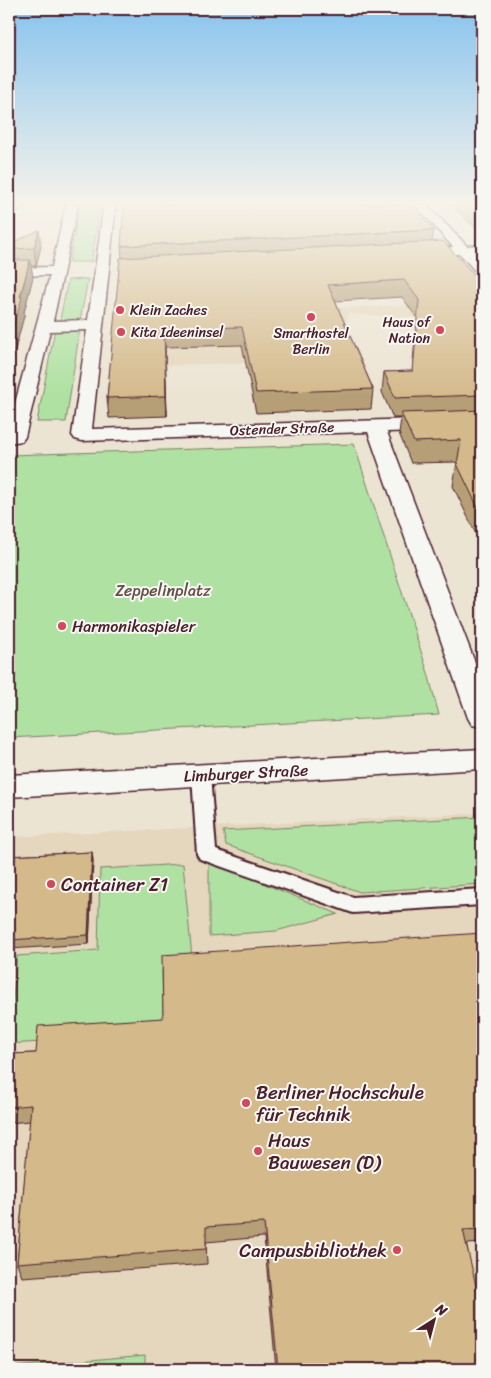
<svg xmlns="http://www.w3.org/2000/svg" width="491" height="1378" font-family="Sriracha,sans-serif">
  <rect width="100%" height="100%" fill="#ece4d3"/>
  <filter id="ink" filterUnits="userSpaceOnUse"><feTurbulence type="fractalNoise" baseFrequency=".02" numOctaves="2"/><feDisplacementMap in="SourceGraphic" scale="10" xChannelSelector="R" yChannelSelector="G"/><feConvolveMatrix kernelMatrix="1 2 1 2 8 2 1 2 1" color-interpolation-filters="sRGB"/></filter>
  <g filter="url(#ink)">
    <!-- built -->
    <path fill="#e5d7bd" d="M482 304 441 319 348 314 342 339 351 360 113 367 118 313Z
      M482 813V1369H9V837Z"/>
    <!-- green -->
    <path fill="#afe1a2" stroke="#7c8066" d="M80 204H101L91 262H69Z
      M88 279 80 321 59 324 68 280Z
      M80 328 66 422H37L55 329Z
      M354 444 428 673 439 715 9 738V455Z
      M482 817V884L360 892 226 845 223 831Z
      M209 861 338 914 276 931 209 936Z
      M183 864 193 968 162 970 163 1018 42 1042 9 1044 17 956 98 950 100 869Z
      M145 1355V1369H13V1367Z"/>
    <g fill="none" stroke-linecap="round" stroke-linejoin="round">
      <!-- lane casing -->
      <g stroke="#4a1f2b" stroke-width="4">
        <path id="lane" d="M201 769 207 771 210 775 216 850 353 897 482 889V905L353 913 200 859 197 854 192 775 195 771Z"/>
      </g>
      <!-- street casing -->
      <g stroke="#4a1f2b" stroke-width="3">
        <path id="street" d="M66 204H78L53 321 88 320 104 204H116L92 429 482 417V429L387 432 482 681V727L472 725 468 718 368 432 82 441 75 439 72 435 87 330 50 331 25 437 22 441 9 443V425L50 275 9 276V268L52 267Z
          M414 204H426L467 246 482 245V253H474L482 262V274L477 273 460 254 411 256 409 253 411 250 416 249 453 247Z
          M482 749V769L9 797V775Z"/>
      </g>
      <!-- lane -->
      <use href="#lane" fill="#f6f6f2" fill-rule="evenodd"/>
      <!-- street -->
      <use href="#street" fill="#f6f6f2" fill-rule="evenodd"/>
    </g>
    <!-- wall -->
    <path fill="#b69f77" stroke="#4a1f2b" d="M450 204H482V234Z
      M434 230 432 241 482 283V547L453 486 457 462 411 463 399 433 401 418H393L382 392 384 372 412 371 417 318 402 297 335 301 373 389 371 409 256 413 242 345 165 347 167 416 109 418 107 398 122 258 121 246Z
      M9 245 41 246 36 266H31L33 277 24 312V316L9 372Z
      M92 852 93 861 89 944 9 949V856Z
      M482 933V1243L467 1244 482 1369H276L264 1237 206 1242 207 1264 22 1277 17 1263 30 1121 9 1123V1054L36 1053Z"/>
    <!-- shaded-wall -->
    <path fill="#948261" stroke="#4a1f2b" d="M9 204H29L9 219Z
      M39 230 41 246 36 266 34 248Z
      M30 260 33 277 24 312V316L9 372V341Z
      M164 329 165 347 167 416 166 396Z
      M92 852 93 861 89 944 88 935Z"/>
    <!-- building -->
    <path fill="#d4b98a" stroke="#4a1f2b" d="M124 204H409L434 230 121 246Z
      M469 204H482V216Z
      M39 230 34 248 9 249V245Z
      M443 241 482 283V395L395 398 384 372 413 371 419 300 404 280 328 285 373 389 256 393 242 327 164 329 166 396 107 398 120 258Z
      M9 260H30L20 297H22L9 341Z
      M482 410V516L457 464 461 440 414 442 401 413Z
      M92 852 88 935 9 940V856Z
      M482 933V1229L463 1230 482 1311V1369H278L264 1223 206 1227V1249L17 1263 31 1105 9 1107V1054L36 1053 38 1026 163 1018 162 955Z"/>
  </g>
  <!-- sky -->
  <linearGradient id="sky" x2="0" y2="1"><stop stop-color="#87c3ee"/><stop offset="0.51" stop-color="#f6f3eb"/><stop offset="1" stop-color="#f6f3eb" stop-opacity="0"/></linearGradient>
  <rect width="491" height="397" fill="url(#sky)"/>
  <!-- markers -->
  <g fill="#d1495b" stroke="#f6f6f2" stroke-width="2">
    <circle cx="120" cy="310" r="5"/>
    <circle cx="311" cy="317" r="5"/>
    <circle cx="440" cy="330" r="5"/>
    <circle cx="121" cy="332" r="5"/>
    <circle cx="62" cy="626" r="5"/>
    <circle cx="51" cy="884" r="5"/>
    <circle cx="246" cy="1103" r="5"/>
    <circle cx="258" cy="1151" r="5"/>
    <circle cx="397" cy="1250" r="5"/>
  </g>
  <g text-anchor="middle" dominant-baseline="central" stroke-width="4" stroke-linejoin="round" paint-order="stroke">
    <!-- far-poi labels -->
    <g font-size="14" fill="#4a1f2b" stroke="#f6f6f2" text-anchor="start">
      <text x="130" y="310">Klein Zaches</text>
      <text x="430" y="322" text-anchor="end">Haus of<tspan x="430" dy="16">Nation</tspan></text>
      <text x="131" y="332">Kita Ideeninsel</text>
      <text x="311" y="333" text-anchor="middle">Smarthostel<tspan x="311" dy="16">Berlin</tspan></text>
    </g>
    <!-- far-street labels -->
    <g font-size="14" fill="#4a1f2b" stroke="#f6f6f2">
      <text transform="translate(282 429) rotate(-2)">Ostender Straße</text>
    </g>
    <!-- park labels -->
    <g font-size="16" fill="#635049" stroke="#f6f6f2">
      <text x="163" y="590">Zeppelinplatz</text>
    </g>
    <!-- poi labels -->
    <g font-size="16" fill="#4a1f2b" stroke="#f6f6f2" text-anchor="start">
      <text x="72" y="626">Harmonikaspieler</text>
    </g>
    <!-- street labels -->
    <g font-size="16" fill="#4a1f2b" stroke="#f6f6f2">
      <text transform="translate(246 773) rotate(-3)">Limburger Straße</text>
    </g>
    <!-- near-poi labels -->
    <g font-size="19" fill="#4a1f2b" stroke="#f6f6f2" text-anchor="start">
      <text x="61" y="884">Container Z1</text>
      <text x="256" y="1092">Berliner Hochschule<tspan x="256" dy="22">für Technik</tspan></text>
      <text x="268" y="1140">Haus<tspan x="268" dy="22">Bauwesen (D)</tspan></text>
      <text x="387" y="1250" text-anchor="end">Campusbibliothek</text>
    </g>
  </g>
  <!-- margin -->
  <rect width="491" height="1378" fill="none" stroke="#f6f6f2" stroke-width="30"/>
  <rect x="15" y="15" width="461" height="1348" fill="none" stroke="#4a1f2b" stroke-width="2" filter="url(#ink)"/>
  <!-- north arrow -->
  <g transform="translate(434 1320) rotate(36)" stroke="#f6f6f2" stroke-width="4" paint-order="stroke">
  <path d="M0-4L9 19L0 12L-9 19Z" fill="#4a1f2b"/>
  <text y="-8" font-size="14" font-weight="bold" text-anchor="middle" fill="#4a1f2b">N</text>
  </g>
</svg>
